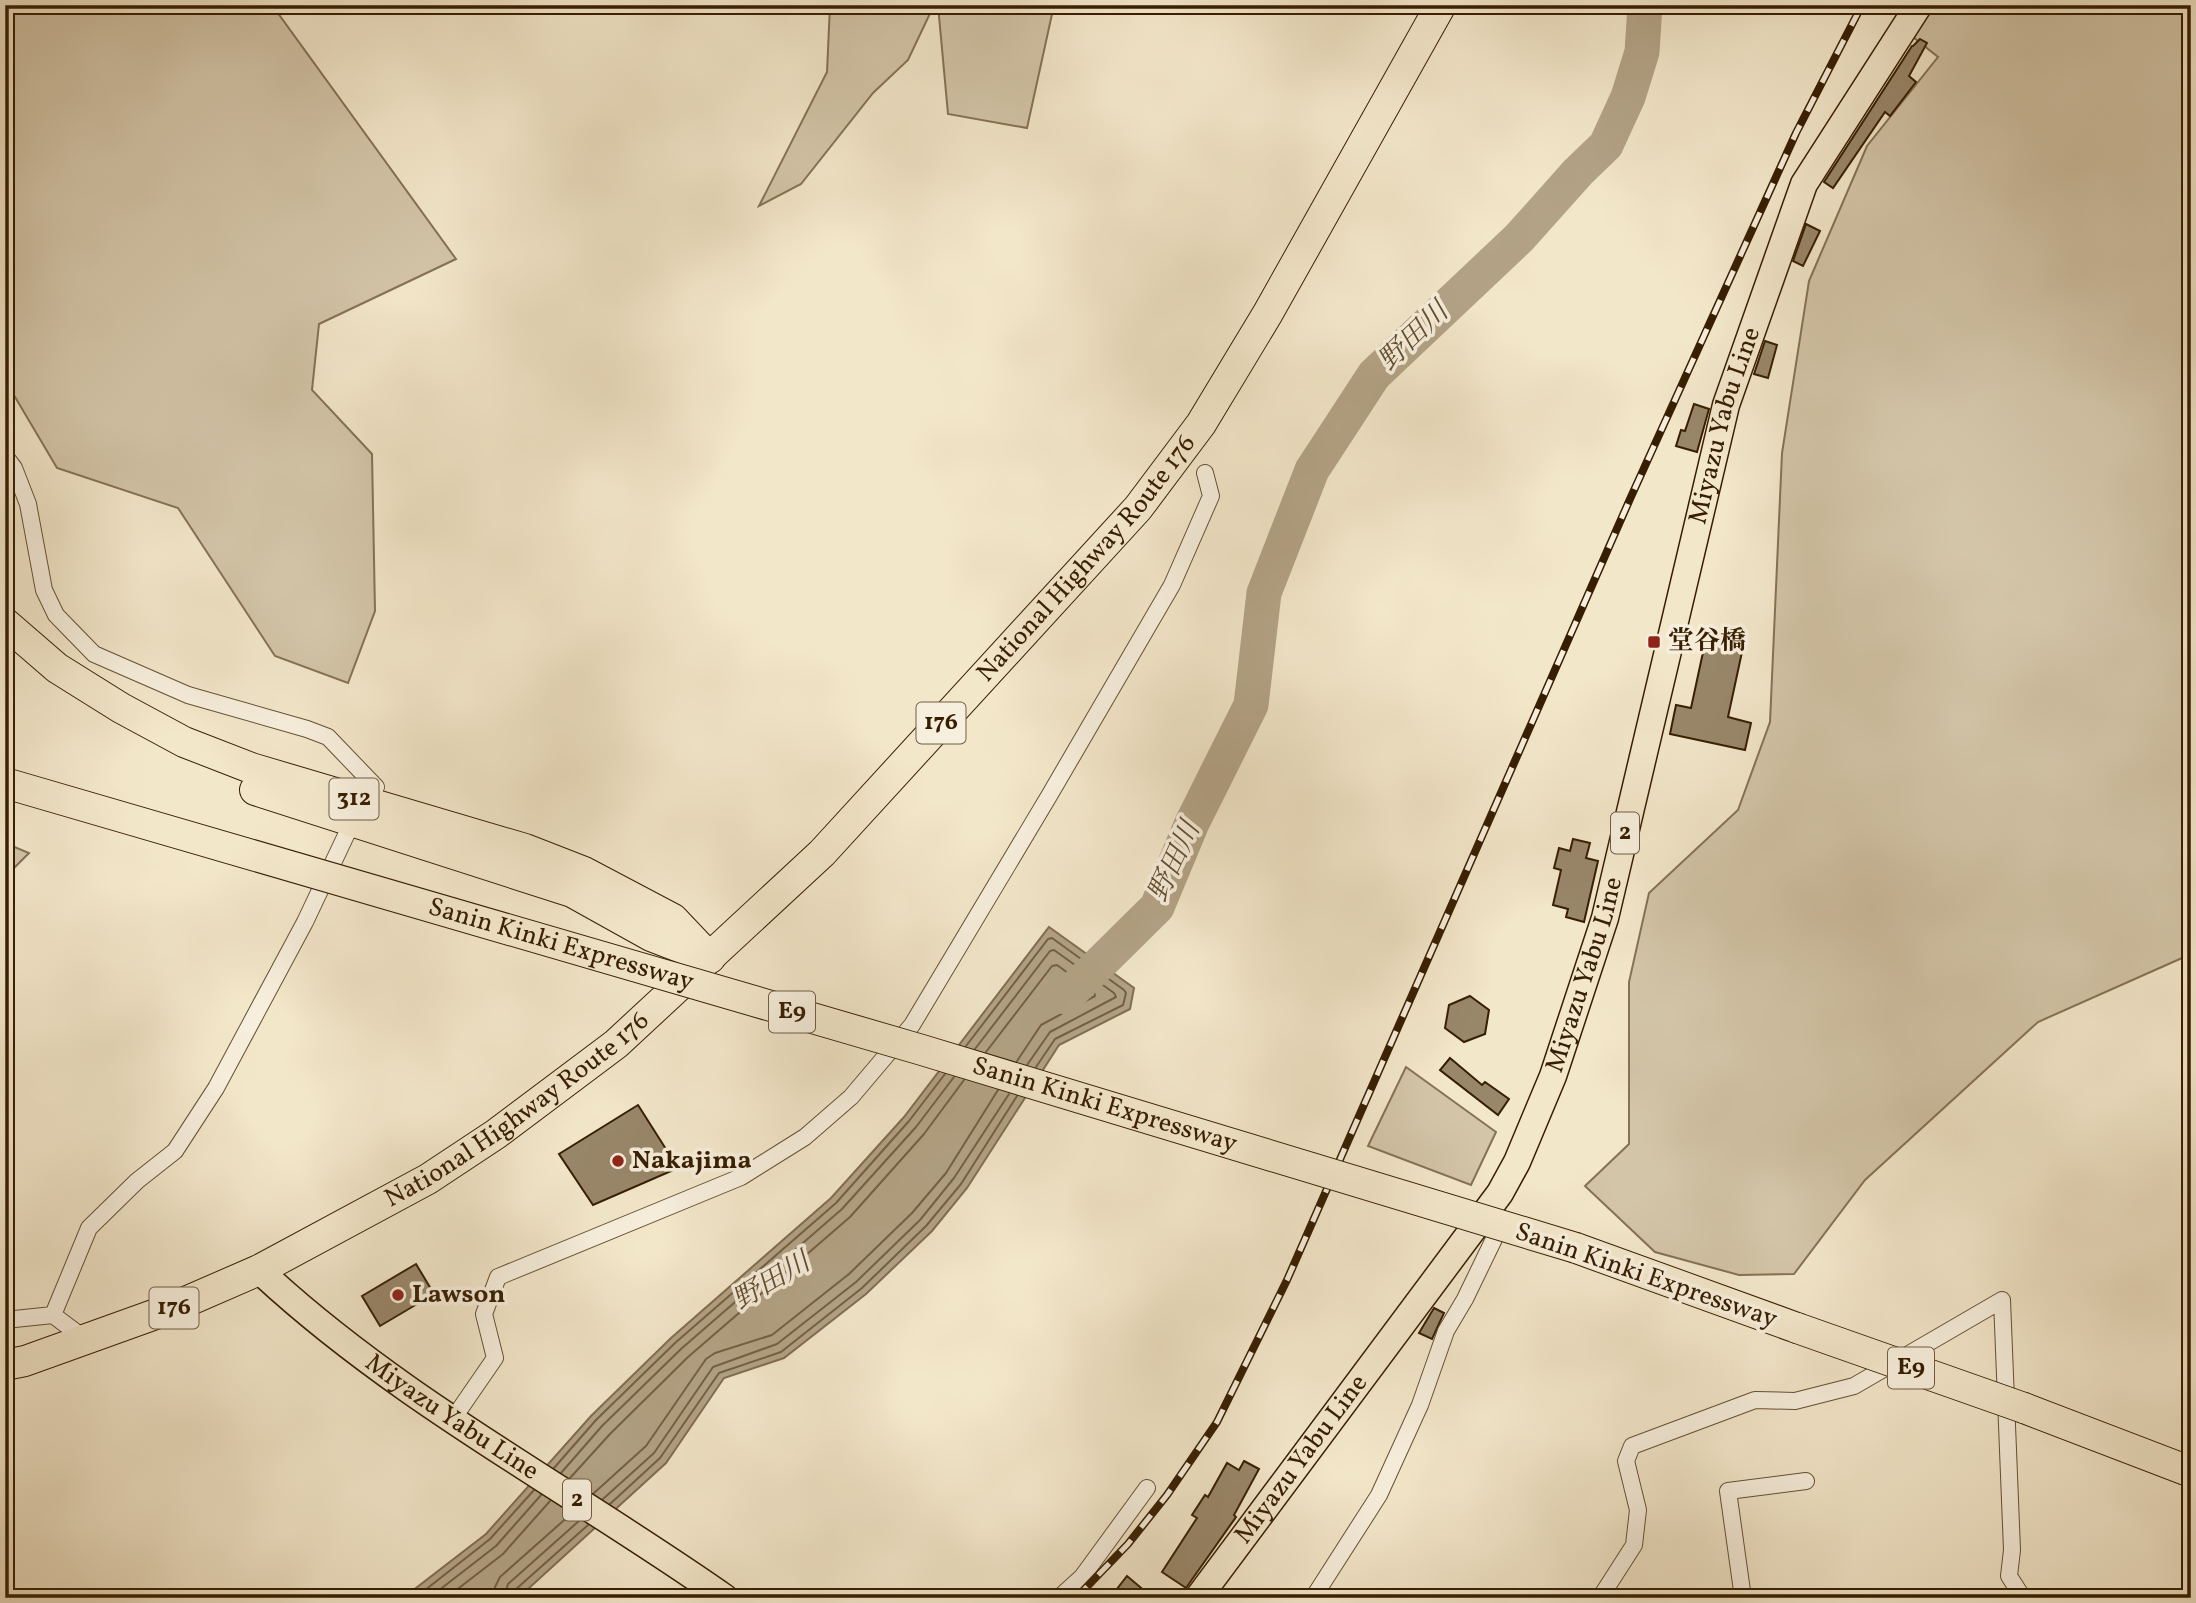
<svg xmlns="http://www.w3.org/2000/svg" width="2196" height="1603" font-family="Vollkorn,'Noto Serif JP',serif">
  <rect width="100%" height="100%" fill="#f3e7ca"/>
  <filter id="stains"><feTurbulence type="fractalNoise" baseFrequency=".00286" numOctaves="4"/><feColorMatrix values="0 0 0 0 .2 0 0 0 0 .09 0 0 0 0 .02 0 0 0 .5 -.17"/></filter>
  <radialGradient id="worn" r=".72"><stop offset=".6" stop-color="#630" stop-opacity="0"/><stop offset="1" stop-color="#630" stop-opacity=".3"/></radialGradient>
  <!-- green -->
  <path fill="#d3c5a8" stroke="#857254" stroke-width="2" d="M5 5H272L456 259 319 324 312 390 372 454 375 611 348 683 275 656 178 508 57 468 5 380Z
    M830 5H934L908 60 873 93 801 184 759 206 827 72Z
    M938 5H1054L1027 128 948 114Z
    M1928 5H2191V954L2038 1022 1865 1180 1794 1274 1739 1275 1655 1252 1585 1186 1629 1144V982L1649 893 1738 810 1770 722 1782 453 1809 281 1867 146 1938 57 1908 33Z
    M5 843 29 853 5 877Z
    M1406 1067 1496 1132 1471 1185 1368 1146Z"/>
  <!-- water -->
  <path fill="#b3a386" stroke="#816e51" stroke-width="2" d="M1049 927 1134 988 1130 1009 1059 1045 967 1188 932 1231 866 1294 784 1358 724 1378 666 1463 528 1589 515 1598H403L486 1534 591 1416 671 1338 831 1198 904 1117Z"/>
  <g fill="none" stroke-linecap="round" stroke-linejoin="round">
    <!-- shore -->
    <path stroke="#756044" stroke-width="2" d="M966 1046 1048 939 1052 938 1124 990 1126 993 1123 1005 1055 1039 1036 1067
      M975 1049 1050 951 1054 950 1114 993 1116 997 1050 1032 1027 1065
      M986 1052 1052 966 1057 965 1094 992 1095 996 1041 1025 1017 1061
      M554 1468 596 1420 675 1343 836 1203 909 1121 945 1074
      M561 1473 602 1426 681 1349 842 1209 916 1127 954 1077
      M570 1478 610 1434 688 1357 850 1217 924 1134 964 1080
      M594 1493 646 1446 706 1359 715 1353 772 1335 849 1274 912 1213 946 1173 998 1090
      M603 1499 654 1453 713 1367 777 1344 856 1282 920 1220 954 1178 1009 1094
      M610 1504 660 1458 719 1373 781 1352 862 1288 926 1226 961 1184 1017 1096
      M415 1598 490 1539 534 1490
      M429 1598 496 1546 541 1495
      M446 1598 503 1554 550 1501
      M493 1598 495 1587 500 1577 571 1514
      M504 1598 508 1584 580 1520
      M512 1598 515 1590 588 1525"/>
    <!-- river -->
    <path stroke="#b3a386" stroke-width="35" d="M1066 997 1157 907 1192 823 1251 705 1264 593 1312 470 1374 375 1519 238 1578 172 1606 145 1628 97 1642 52 1645 5"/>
  </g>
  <!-- building -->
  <path fill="#99876a" stroke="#371e01" stroke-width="2" d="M1920 39 1927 43 1909 76 1916 82 1890 116 1885 112 1833 188 1824 182 1912 46H1913Z
    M1806 224 1820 231 1803 266 1793 261Z
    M1765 341 1777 345 1768 378 1754 374Z
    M1694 404 1709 409 1697 452 1676 446 1681 430 1685 431Z
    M1716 632 1745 638 1728 717 1751 723 1745 750 1670 734 1676 705 1691 708 1705 643 1713 645Z
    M1573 839 1590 843 1586 858 1598 861 1584 922 1566 917 1568 909 1553 905 1561 870 1554 868 1559 848 1570 851Z
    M1470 996 1489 1010 1485 1034 1464 1042 1445 1028 1449 1005Z
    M1450 1058 1482 1085 1485 1082 1509 1099 1498 1115 1440 1070Z
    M638 1105 678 1168 593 1205 559 1154Z
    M416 1264 434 1294 380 1326 362 1296Z
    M1434 1308 1444 1313 1432 1339 1419 1333Z
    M1244 1461 1259 1469 1234 1515 1236 1517 1186 1588 1162 1572 1197 1518 1192 1515 1205 1495 1208 1497 1227 1463 1239 1470Z
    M1127 1576 1153 1598H1110Z"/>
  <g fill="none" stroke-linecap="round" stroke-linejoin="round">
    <!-- street casing -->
    <g stroke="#665033" stroke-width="18">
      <path id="street" d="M5 456 14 468 28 504 44 590 56 615 94 654 188 695 307 729 328 737 376 787 371 795
        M53 1315 89 1228 137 1181 175 1151 216 1088 305 922 348 831
        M5 1320 53 1315 85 1339
        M453 1419 495 1358 484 1314 498 1277 741 1177 805 1137 851 1097 912 1025 1049 796 1172 585 1211 496 1205 473
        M1059 1598 1082 1577 1147 1488
        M1313 1598 1379 1495 1420 1405 1446 1331 1465 1299 1494 1239 1496 1220
        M1600 1598 1634 1545 1638 1510 1626 1461 1632 1446 1755 1400 1795 1401 1854 1386 2002 1300 2012 1550 2009 1576 2023 1598
        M1743 1598 1728 1491 1806 1481"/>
    </g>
    <!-- primary casing -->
    <g stroke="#371e01" stroke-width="29">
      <g id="primary">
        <path id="s1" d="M259 1270C398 1400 570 1489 725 1598"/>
        <path id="s2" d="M1198 1598 1500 1193 1517 1162 1553 1076 1605 918 1726 405 1804 184 1919 5"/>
      </g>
    </g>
    <!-- highway casing -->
    <g stroke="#371e01" stroke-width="32">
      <g id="highway">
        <path d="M5 623 57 668 121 708 184 742 251 768 525 849 584 872 673 919 710 958"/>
        <path d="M255 790 572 892 651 936 703 956"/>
        <path d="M1576 1248 1797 1328"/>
        <path id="s3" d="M5 1365 25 1361 167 1310 259 1270 428 1179 496 1134 616 1044 822 853 1138 508 1201 424 1268 313 1441 5"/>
        <path d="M2024 1408 2191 1472"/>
      </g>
    </g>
    <!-- street -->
    <use href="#street" stroke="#f7efdd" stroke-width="16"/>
    <!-- primary -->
    <use href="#primary" stroke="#f3e7ca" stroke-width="26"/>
    <!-- highway -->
    <use href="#highway" stroke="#f3e7ca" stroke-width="30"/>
    <!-- rail casing -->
    <g stroke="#371e01" stroke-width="8">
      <path id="rail" d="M1076 1598 1128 1544 1167 1495 1217 1422 1287 1280 1630 499 1796 133 1862 5"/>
    </g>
    <!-- rail -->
    <use href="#rail" stroke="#f7efdd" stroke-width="5" stroke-dasharray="16" stroke-linecap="butt"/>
    <!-- highway-bridge casing -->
    <g stroke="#371e01" stroke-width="32" stroke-linecap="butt">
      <g id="highway-bridge">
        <path id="s4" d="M5 783 922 1050 1576 1248"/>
        <path d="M1797 1328 2024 1408"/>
      </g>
    </g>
    <!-- highway-bridge -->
    <use href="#highway-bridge" stroke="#f3e7ca" stroke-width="30"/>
  </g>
  <!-- markers -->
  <g fill="#8f2418" stroke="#f7efdd" stroke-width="2.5">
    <rect x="1647" y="635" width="14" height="14" rx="3.5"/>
    <circle cx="618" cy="1161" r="7"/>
    <circle cx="398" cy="1295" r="7"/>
  </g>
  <g text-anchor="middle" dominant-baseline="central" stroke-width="7" stroke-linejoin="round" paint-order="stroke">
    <!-- shield labels -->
    <g fill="#f7efdd" stroke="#715d43" stroke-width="2">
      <rect x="916.5" y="702.5" width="49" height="41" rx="5"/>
      <rect x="329.5" y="778.5" width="49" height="41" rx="5"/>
      <rect x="1611" y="812.5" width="28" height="41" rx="5"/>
      <rect x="769" y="991.5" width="46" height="41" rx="5"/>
      <rect x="149.5" y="1287.5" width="49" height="41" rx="5"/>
      <rect x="1888" y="1347.5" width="46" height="41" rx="5"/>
      <rect x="563" y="1479.5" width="28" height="41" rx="5"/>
    </g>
    <g font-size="24" font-weight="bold" fill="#371e01">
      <text x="941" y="723">176</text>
      <text x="354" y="799">312</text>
      <text x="1625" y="833">2</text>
      <text x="792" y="1012">E9</text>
      <text x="174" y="1308">176</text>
      <text x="1911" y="1368">E9</text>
      <text x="577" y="1500">2</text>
    </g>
    <!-- street labels -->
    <g font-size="26" fill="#371e01" stroke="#f7efdd">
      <text stroke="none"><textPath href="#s2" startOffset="1307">Miyazu Yabu Line</textPath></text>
      <text stroke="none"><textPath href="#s3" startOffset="1372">National Highway Route 176</textPath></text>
      <text stroke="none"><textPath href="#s4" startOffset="579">Sanin Kinki Expressway</textPath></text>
      <text stroke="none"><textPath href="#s2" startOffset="740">Miyazu Yabu Line</textPath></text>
      <text stroke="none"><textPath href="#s4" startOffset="1146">Sanin Kinki Expressway</textPath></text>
      <text stroke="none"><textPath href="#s3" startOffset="576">National Highway Route 176</textPath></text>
      <text transform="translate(1646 1276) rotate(19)">Sanin Kinki Expressway</text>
      <text stroke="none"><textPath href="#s1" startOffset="243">Miyazu Yabu Line</textPath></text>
      <text stroke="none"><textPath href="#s2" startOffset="173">Miyazu Yabu Line</textPath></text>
    </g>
    <!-- poi labels -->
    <g font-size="26" font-weight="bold" fill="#371e01" stroke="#f7efdd" text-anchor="start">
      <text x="1668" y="642">堂谷橋</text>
      <text x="632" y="1161">Nakajima</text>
      <text x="412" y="1295">Lawson</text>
    </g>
    <!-- water labels -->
    <g font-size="28" font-style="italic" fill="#624d30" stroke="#f7efdd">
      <text transform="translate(1414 337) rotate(-44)">野田川</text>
      <text transform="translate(1175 862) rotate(-65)">野田川</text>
      <text transform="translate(772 1282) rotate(-31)">野田川</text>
    </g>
  </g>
  <!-- margin -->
  <rect width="2196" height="1603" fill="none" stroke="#f3e7ca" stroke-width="28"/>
  <rect x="7" y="7" width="2182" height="1589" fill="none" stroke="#371e01" stroke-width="3.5"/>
  <rect x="14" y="14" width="2168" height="1575" fill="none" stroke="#371e01" stroke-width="2"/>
  <rect width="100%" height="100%" filter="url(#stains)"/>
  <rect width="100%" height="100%" fill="url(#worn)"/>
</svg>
